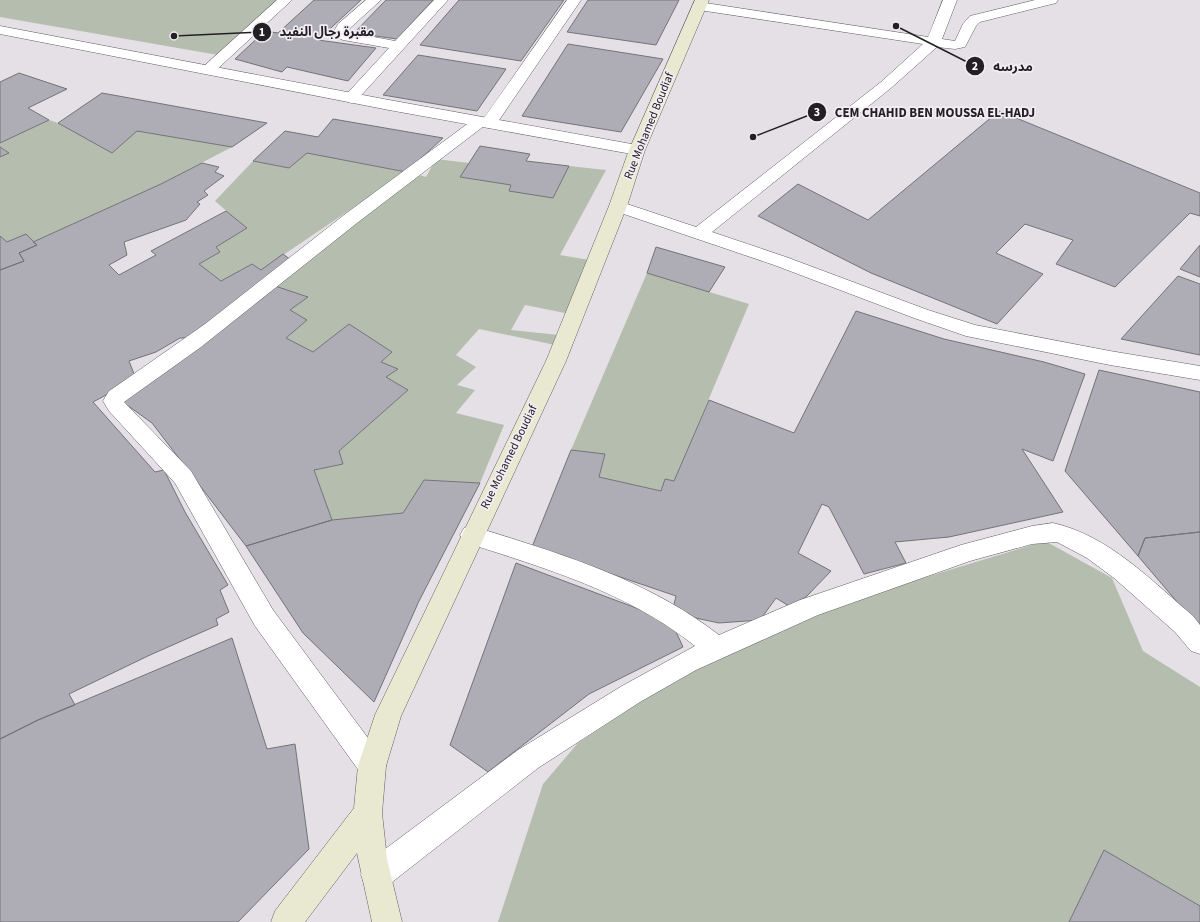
<svg xmlns="http://www.w3.org/2000/svg" width="1200" height="922" font-family="'Source Sans 3','Noto Sans Arabic',sans-serif">
  <rect width="100%" height="100%" fill="#e4e0e6"/>
  <!-- green -->
  <path fill="#b5beae" d="M0 0H279L218 55 0 17Z
    M49 120 58 123 112 153 137 131 232 147 161 184 33 242H7L0 236V157L9 153 0 147V143Z
    M307 153 406 172 261 270 252 264 221 281 199 264 220 252 216 247 246 228 215 201 253 161 289 168Z
    M436 159 469 163 460 177 511 185 509 191 553 198 569 166 606 170 560 255 595 261 570 314 525 305 511 330 559 335 555 345 479 329 456 355 476 367 457 385 475 390 456 413 504 425 480 483 424 480 403 513 332 520 314 470 343 464 339 451 408 390 386 377 398 369 381 362 392 352 349 324 313 352 286 338 307 320 290 310 272 285 416 174 426 177Z
    M647 273 749 304 674 481 665 479 661 491 599 477 605 454 571 450Z
    M1045 541 1112 578 1143 651 1200 687V906L1104 850 1069 922H498L543 784 578 743 704 660 830 606Z"/>
  <!-- building -->
  <path fill="#aeacb4" stroke="#74737a" d="M314 0H361L318 40 376 48 348 81 287 67 282 72 235 59 265 31 278 33Z
    M386 0H433L397 39 354 33Z
    M459 0H564L521 61 420 45Z
    M588 0H679L656 45 567 32Z
    M568 44 663 59 621 132 522 116Z
    M418 55 506 69 477 111 383 95Z
    M19 73 67 89 28 108 49 120 0 143V82Z
    M102 93 267 123 232 147 137 131 112 153 58 123Z
    M999 111 1200 193V216L1190 213 1115 287 1056 264 1073 240 1025 224 996 253 1043 274 997 324 871 273 758 216 798 184 868 220Z
    M333 119 443 138 406 172 307 153 289 168 253 161 285 131 318 137Z
    M480 146 530 154 526 161 569 166 553 198 509 191 511 185 460 177Z
    M0 147 9 153 0 157Z
    M202 163 219 167 215 172 224 176 204 191 208 195 197 202 200 204 186 220 124 242 127 255 109 265 119 275 156 255 151 251 226 211 247 228 216 247 220 252 199 264 221 281 252 264 261 270 283 254 291 260 195 338H180L156 352 129 361 136 379 93 402 155 472 164 470 185 512 228 585 220 590 229 612 216 619 218 625 150 655 69 694 75 705 38 720 0 739V270L24 261 19 253 37 245 33 242 161 184Z
    M26 234 37 245 19 253 24 261 0 270V236L7 242Z
    M1200 245V277L1180 269Z
    M656 247 725 267 709 292 647 273Z
    M1178 276 1200 284V355L1121 339Z
    M272 285 308 297 290 310 307 320 286 338 313 352 349 324 392 352 381 362 398 369 386 377 408 390 339 451 343 464 314 470 332 520 246 546 152 423 120 400Z
    M856 311 944 339 1044 362 1085 374 1053 461 1022 449 1063 512 949 537 895 542 906 563 864 574 829 507 822 504 798 553 831 571 806 597 789 606 776 598 760 620 719 623 672 613 676 596 532 547 571 450 605 454 599 477 661 491 665 479 674 481 709 400 794 433Z
    M1099 370 1200 392V532L1145 538 1138 556 1065 471Z
    M424 480 480 483 419 601 374 702 303 633 246 546 332 520 403 513Z
    M1200 532V629L1138 556 1145 538Z
    M516 563 663 618 672 623 683 647 589 694 488 772 450 745Z
    M232 638 267 749 295 744 309 849 238 922H0V739L38 720Z
    M1104 850 1200 906V922H1069Z"/>
  <g fill="none" stroke-linecap="round" stroke-linejoin="round">
    <!-- minor casing -->
    <g stroke="#625e64" stroke-width="1">
      <path id="minor" d="M277 0H292L213 73 208 74 203 73 201 70 203 67Z
        M366 0H381L349 29 348 32 395 41 434 0H448L356 101 351 103 346 101 343 98 389 48 343 40 337 37 334 31 338 24Z
        M567 0H581L495 126 489 128 484 126 357 223 201 347 124 402 191 471 273 610 382 757 386 766 382 775 372 779 362 775 255 626 175 483 109 411 103 401 109 391 118 385 205 324 344 215 474 119 480 117 484 118Z
        M943 0H957L942 39 955 41 963 24 970 16 1035 0H1058L1056 3 980 22 976 26 965 47 955 49 937 47 891 88 712 232 786 257 928 310 975 325 1110 351 1200 366V380L1110 365 966 336 914 318 774 265 612 210 609 206 612 202 618 201 696 227 881 82 923 44 699 10 694 9 692 6 694 3 699 2 928 37Z
        M1053 523C1108 535 1152 581 1193 616L1200 625V654L1191 651 1175 632 1114 578 1087 558 1057 542 1032 544 970 561 818 615 696 670 640 702 538 768 387 886 376 890 365 886 361 875 365 864 518 750 622 686 695 646C628 592 544 568 464 542L460 535 464 528 472 526C558 553 647 579 719 635L800 600 961 545 1032 526Z"/>
    </g>
    <!-- tertiary casing -->
    <g stroke="#625e64" stroke-width="1">
      <path id="tertiary" d="M0 26 389 100 637 145 643 147 645 150 643 153 637 155 389 110 0 34Z"/>
    </g>
    <!-- secondary casing -->
    <g stroke="#625e64" stroke-width="1">
      <path id="secondary" d="M695 0H709L645 150 627 206 566 361 401 716 386 766 382 813 387 859 402 922H372L357 853 305 922H271L275 911 354 808 358 766 375 715 546 361 609 206 629 150Z"/>
    </g>
    <!-- minor -->
    <use href="#minor" fill="#fff" fill-rule="evenodd"/>
    <!-- tertiary -->
    <use href="#tertiary" fill="#fff" fill-rule="evenodd"/>
    <!-- secondary -->
    <use href="#secondary" fill="#e8e9d0" fill-rule="evenodd"/>
  </g>
  <g text-anchor="middle" dominant-baseline="central" stroke-width="3.5" stroke-linejoin="round" paint-order="stroke">
    <!-- street labels -->
    <g font-size="12" fill="#222023" stroke="#f2edf4">
      <text transform="translate(649 126) rotate(-68)">Rue Mohamed Boudiaf</text>
      <text transform="translate(509 457) rotate(-64)">Rue Mohamed Boudiaf</text>
    </g>
  </g>
  <!-- callouts -->
  <path fill="none" stroke="#222023" stroke-width="1.5" d="M174 36L262 32M896 26L975 66M753 137L817 112"/>
  <g fill="#222023" stroke="#f2edf4" stroke-width="1.5">
    <circle cx="174" cy="36" r="4"/>
    <circle cx="896" cy="26" r="4"/>
    <circle cx="753" cy="137" r="4"/>
    <circle cx="262" cy="32" r="10"/>
    <circle cx="975" cy="66" r="10"/>
    <circle cx="817" cy="112" r="10"/>
  </g>
  <g font-size="12" text-anchor="middle" font-weight="bold" fill="#fff">
    <text x="262" y="36">1</text>
    <text x="975" y="70">2</text>
    <text x="817" y="116">3</text>
  </g>
  <g font-size="13" text-anchor="middle" font-weight="bold" fill="#222023" stroke="#f2edf4" stroke-width="3.5" stroke-linejoin="round" paint-order="stroke">
    <text x="327" y="36">مقبرة رجال النفيد</text>
    <text x="1013" y="71">مدرسه</text>
    <text x="935" y="117">CEM CHAHID BEN MOUSSA EL-HADJ</text>
  </g>
</svg>
